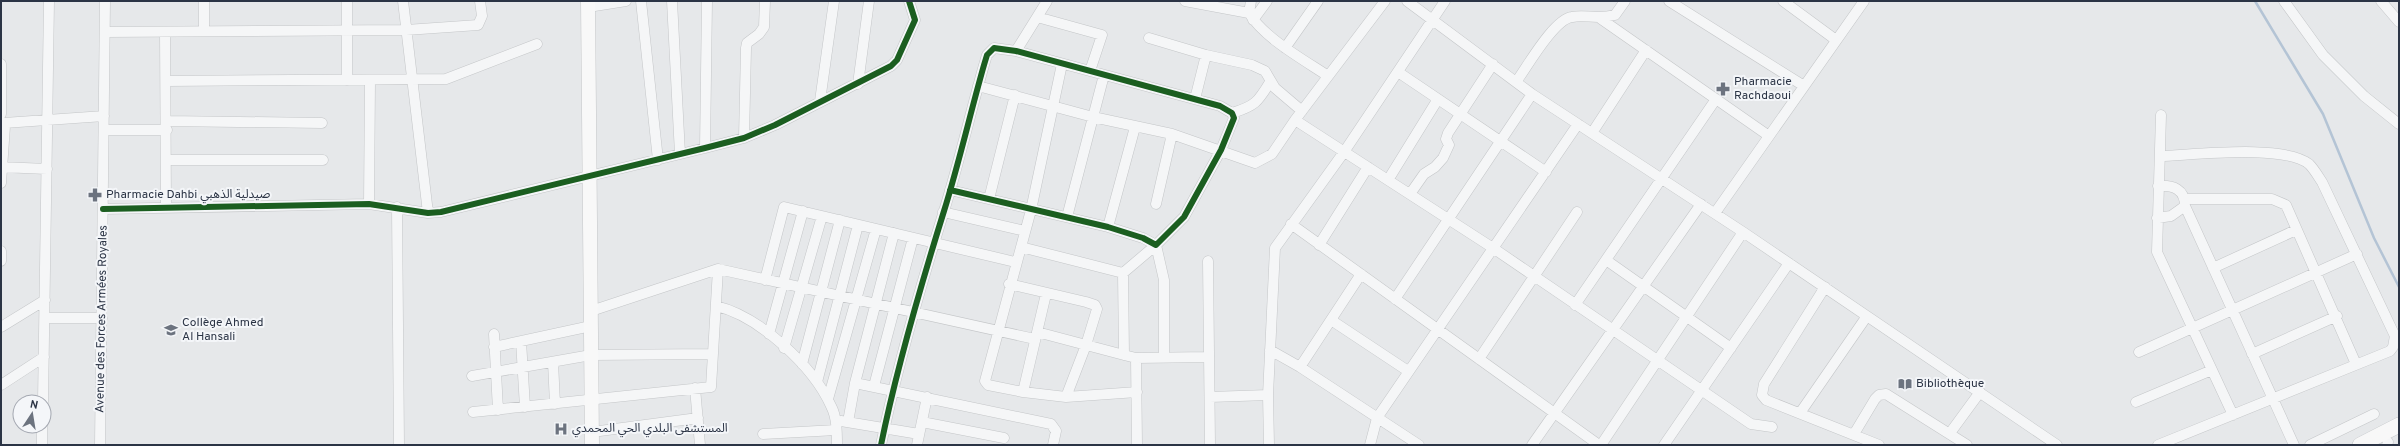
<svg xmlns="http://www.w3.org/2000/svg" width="2400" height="446" font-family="Overpass,'Noto Sans Arabic',sans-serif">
  <rect width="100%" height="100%" fill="#e6e8ea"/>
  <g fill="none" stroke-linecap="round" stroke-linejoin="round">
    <!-- stream -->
    <path stroke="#b4c4d5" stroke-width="2.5" d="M2255 1 2323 114 2374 238 2399 287"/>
    <!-- street casing -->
    <g stroke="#c4c6c8" stroke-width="11">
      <path id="street" d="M204 1V31
        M403 1 428 213
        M641 1 658 160
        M672 1 680 154
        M1185 1 1249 13C1264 38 1304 60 1328 76
        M1407 1 1532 94 1743 232 2057 445
        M1669 1 1804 86
        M1783 1 1836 40
        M2284 1 2323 55 2364 96 2399 124
        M2381 1 2399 22
        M588 7 626 1
        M1249 13 1251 1
        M1037 17 1102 35 1090 71
        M1601 19 1769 136
        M1253 20 1267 1
        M105 32 406 30 478 25 482 16 480 1
        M165 32 166 207
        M1149 38 1206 55 1252 65 1265 71 1275 88 1302 111
        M1285 48 1318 1
        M1016 51 1047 1
        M1 64V114
        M1062 64 1031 210 985 381 988 385 1023 392 1066 397
        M1398 72 1546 172
        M347 80V1
        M166 81 446 79 537 44
        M1516 82C1527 67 1554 19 1572 17 1586 14 1596 20 1615 15L1625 1
        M858 84 869 1
        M978 86 1093 117 1172 134 1255 163 1272 154 1295 120 1385 1
        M1195 99 1206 55
        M820 101 834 1
        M1232 113C1255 106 1258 102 1270 82
        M2161 115 2157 252 2233 415
        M1295 120 1493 248 1751 424 1772 427
        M1 121 5 126 1 183
        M167 121 322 123
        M4 123 104 116
        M104 130H167
        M1592 133 1646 50
        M744 138 746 48 747 43 759 34 764 27 765 1
        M705 148 707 1
        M167 160H323
        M1 167 47 169
        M1388 180 1438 99
        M1410 194 1424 174 1435 167 1443 158 1449 145 1446 139 1448 133 1493 64
        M989 199 1015 95
        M2185 199H2272L2286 205 2356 364
        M369 204 370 81
        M1156 204 1172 134
        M2185 206 2294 445
        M397 207 399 445
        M103 209 369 204 428 213 441 212 705 148 744 138 775 125 891 66 897 60 915 20 909 1
        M943 212 1025 231
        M1715 213 1864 1
        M1067 217 1104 75
        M2157 218 2171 216 2185 206C2185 189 2173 185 2158 186
        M1291 224 1599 445
        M1108 227 1135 127
        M1319 245 1368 167
        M1021 247 1123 273
        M1 251V261
        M1606 260 1731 348
        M1208 261 1210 445
        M2213 268 2296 230
        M1123 273 1124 355 1136 358 1209 357
        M1123 273 1156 245 1164 280V357
        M765 280 784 207 1015 262
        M1009 284 1086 302 1095 305 1097 309 1086 345 1066 397 1137 392
        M1825 287 1764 384 1762 395 1766 400 1879 445
        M1395 299 1532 94
        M1575 305 1716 99
        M716 306C759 316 813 366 831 406 837 417 837 433 837 445
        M591 311 718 269 1035 339
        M45 318H102
        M1331 320 1408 371
        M1 327 45 300
        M1037 332 1124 355
        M494 334 498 410
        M769 334 803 211
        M521 341 525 407
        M494 347 591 326
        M784 348 822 216
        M1270 350 1300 367 1419 445
        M2139 352 2357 254
        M2252 354 2337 316
        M1136 358 1137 445
        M1479 359 1577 212
        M553 362 555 404
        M802 364 840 220
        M1300 367 1361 274
        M472 376 591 355 713 354
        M817 382 858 225
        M855 383 1051 424 1056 431 1053 445
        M1 385 44 357
        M874 386 913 238
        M695 388 700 445
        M1023 392 1046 294
        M1210 397 1268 395
        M828 399 876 229
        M43 402 49 1
        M2136 402 2212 370
        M473 412 711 387 718 269
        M1800 413 1867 316
        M841 421 919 434
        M848 422 855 383 894 233
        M922 422 1004 438
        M592 432 698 418
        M1950 433 1980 392
        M763 434 836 430
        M1854 434 1875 399 1879 395 1886 394 1967 445
        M42 445V426
        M100 445 105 1
        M881 445C897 366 920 288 944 211 959 163 970 114 984 65L987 55 994 48 1016 51 1220 106 1232 113 1234 118 1221 150 1184 217 1156 245 1143 238 1108 227 950 190
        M917 445 927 397
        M1269 445 1268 395 1275 248 1344 152 1445 1
        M1370 445 1377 418 1578 124
        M1532 445 1701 204
        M1601 445 1743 232
        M1664 445 1789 263
        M2158 445 2390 351 2393 347 2395 336 2322 182C2318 176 2314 169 2309 164 2284 144 2193 155 2160 156
        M2310 445 2374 414
        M2387 445 2388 442"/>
    </g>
    <!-- secondary casing -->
    <g stroke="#c4c6c8" stroke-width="15">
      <path id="secondary" d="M588 1 592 445"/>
    </g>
    <!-- primary casing -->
    <g stroke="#c2c5c8" stroke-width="16">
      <path id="primary" d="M2360 445 2399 425"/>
    </g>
    <!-- street -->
    <use href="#street" stroke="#f5f6f7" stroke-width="10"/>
    <!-- secondary -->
    <use href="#secondary" stroke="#f8f8f8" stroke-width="14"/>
    <!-- primary -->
    <use href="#primary" stroke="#f8f8f8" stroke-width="15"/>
    <!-- cycleway casing -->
    <g stroke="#f4f6f9" stroke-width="8">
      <path id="cycleway" d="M103 209 369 204 428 213 441 212 705 148 744 138 775 125 891 66 897 60 915 20 909 1
        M881 445C897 366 920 288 944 211 959 163 970 114 984 65L987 55 994 48 1016 51 1220 106 1232 113 1234 118 1221 150 1184 217 1156 245 1143 238 1108 227 950 190"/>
    </g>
    <!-- cycleway -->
    <use href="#cycleway" stroke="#1b5e20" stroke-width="6"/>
  </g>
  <!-- icons -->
  <defs>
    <g id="pharmacy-bare" transform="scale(1.08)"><path d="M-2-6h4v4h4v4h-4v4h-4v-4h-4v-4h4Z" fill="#6c737f" stroke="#f4f6f9" stroke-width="2.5" paint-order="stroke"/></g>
    <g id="school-bare" transform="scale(1.08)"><path d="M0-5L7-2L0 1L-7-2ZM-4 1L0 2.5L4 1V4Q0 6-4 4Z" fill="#6c737f" stroke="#f4f6f9" stroke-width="2.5" paint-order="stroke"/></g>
    <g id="library-bare" transform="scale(1.08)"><path d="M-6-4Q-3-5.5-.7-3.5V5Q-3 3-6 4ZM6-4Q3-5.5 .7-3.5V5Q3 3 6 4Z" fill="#6c737f" stroke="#f4f6f9" stroke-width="2.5" paint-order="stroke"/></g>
    <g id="hospital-bare" transform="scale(1.08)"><path d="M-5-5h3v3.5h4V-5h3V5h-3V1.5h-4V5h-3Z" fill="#6c737f" stroke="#f4f6f9" stroke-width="2.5" paint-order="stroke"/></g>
  </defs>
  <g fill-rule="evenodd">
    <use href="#pharmacy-bare" x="1723" y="89"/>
    <use href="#pharmacy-bare" x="95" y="195"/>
    <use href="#school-bare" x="171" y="330"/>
    <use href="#library-bare" x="1905" y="384"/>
    <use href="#hospital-bare" x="561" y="429"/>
  </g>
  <g text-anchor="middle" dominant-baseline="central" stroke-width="4" stroke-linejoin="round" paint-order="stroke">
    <!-- poi labels -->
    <g font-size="12" fill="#2b3445" stroke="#f4f6f9" text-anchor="start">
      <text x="1734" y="82">Pharmacie<tspan x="1734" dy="14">Rachdaoui</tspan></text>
      <text x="106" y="195">Pharmacie Dahbi صيدلية الذهبي</text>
      <text x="182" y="323">Collège Ahmed<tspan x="182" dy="14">Al Hansali</tspan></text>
      <text x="1916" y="384">Bibliothèque</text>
      <text x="572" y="429">المستشفى البلدي الحي المحمدي</text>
    </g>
    <!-- street labels -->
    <g font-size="12" fill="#2b3445" stroke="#f4f6f9">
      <text transform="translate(102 319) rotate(-89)">Avenue des Forces Armées Royales</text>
    </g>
  </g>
  <!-- border -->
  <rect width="2400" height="446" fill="none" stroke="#2b3445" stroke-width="4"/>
  <!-- north arrow -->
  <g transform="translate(32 414) rotate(12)"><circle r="19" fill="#f4f6f9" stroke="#a4a8b1"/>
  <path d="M0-3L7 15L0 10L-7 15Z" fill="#6c737f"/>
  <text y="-6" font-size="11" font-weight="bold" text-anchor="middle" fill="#2b3445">N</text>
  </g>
</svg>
